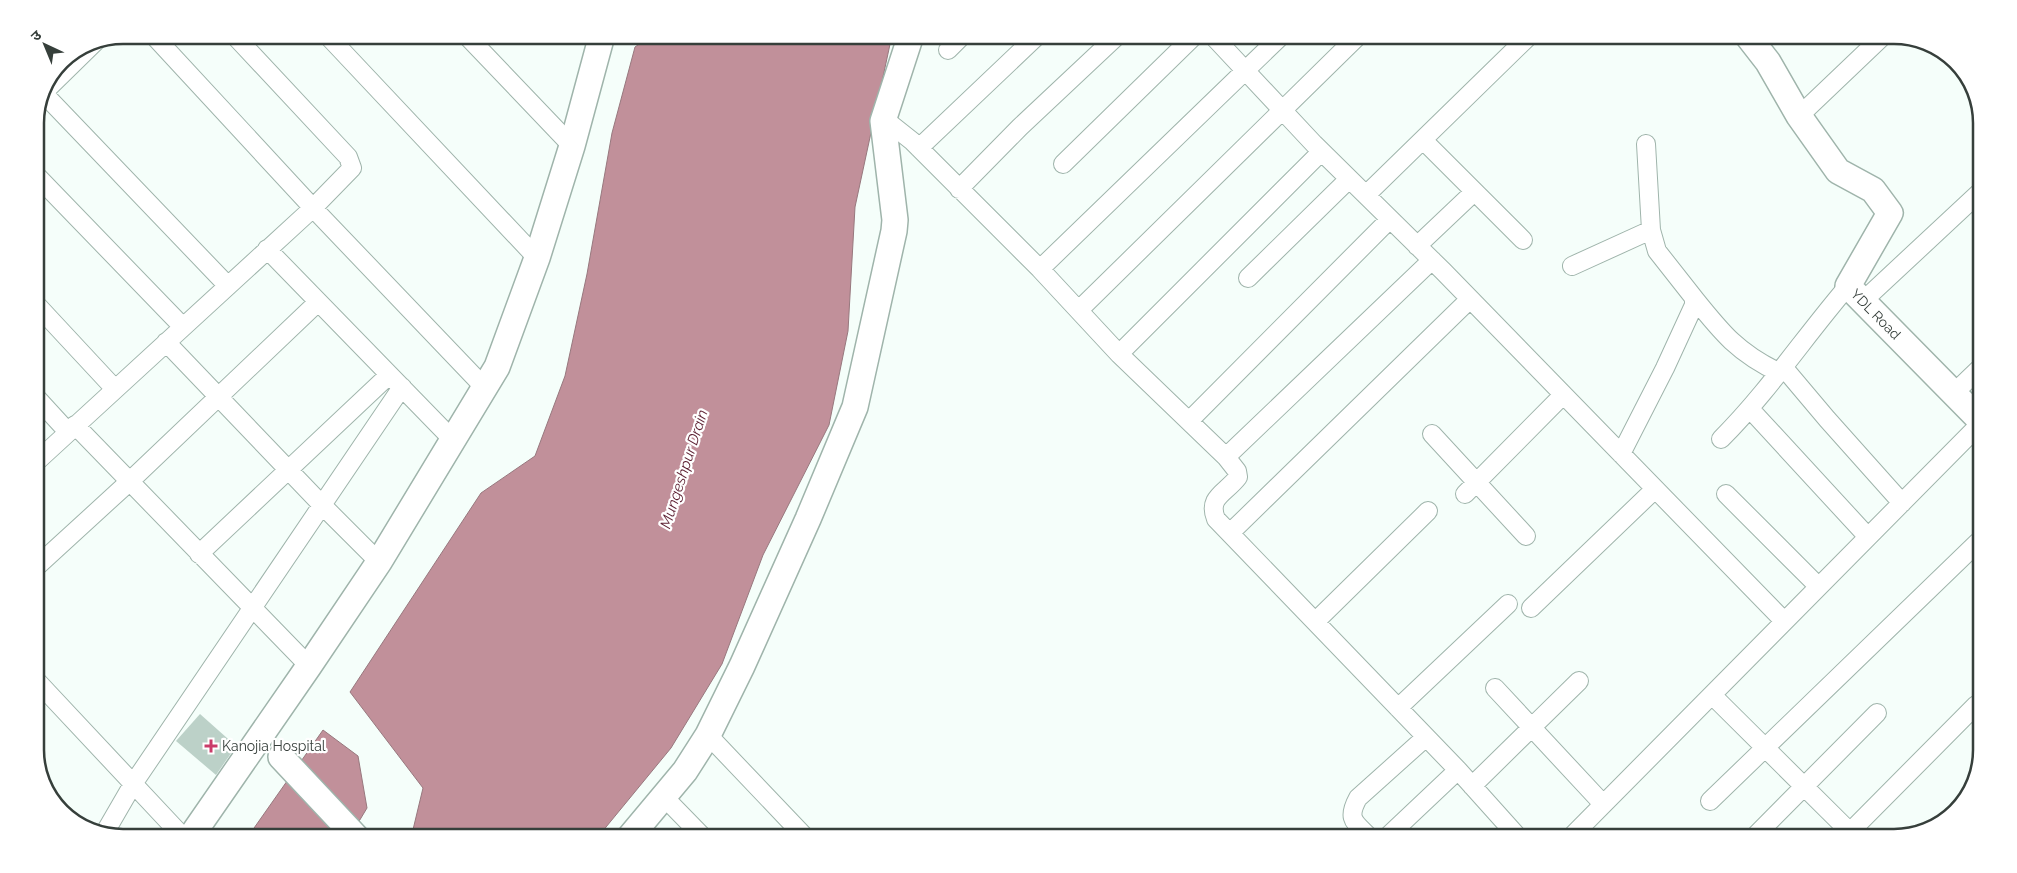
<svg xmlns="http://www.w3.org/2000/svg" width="2017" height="873" font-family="Raleway,'Noto Sans Devanagari',sans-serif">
  <rect width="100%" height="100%" fill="#f5fefa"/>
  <!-- water -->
  <path fill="#c1909a" stroke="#97787e" d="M652 35H892L855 207 848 331 829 425 763 555 722 664 671 748 597 838H411L423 788 350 692 481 493 535 456 565 376 587 274 612 133 635 47Z
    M323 730 358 756 367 808 349 838H247Z"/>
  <!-- building -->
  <path fill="#bcd1c8" d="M200 714 236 746 216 775 176 741Z"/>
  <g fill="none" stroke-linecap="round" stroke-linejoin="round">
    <!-- street casing -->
    <g stroke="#9fb4ab" stroke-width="20">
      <path id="street" d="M153 35 313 208 485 388
        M327 35 537 258
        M466 35 572 146
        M1212 35 1314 144 1443 271 1784 621
        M948 50 963 35
        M49 87 97 40
        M45 95 228 286
        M1799 116 1884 35
        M883 118 912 141 1040 269 1119 354 1226 457 1237 471 1238 477C1226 493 1207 497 1216 519L1458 770 1519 838
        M1423 140 1523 240
        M919 148 1038 35
        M1063 164 1195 35
        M35 174 183 327
        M959 189 1020 127 1118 35
        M1366 195 1530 35
        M1417 246 1474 192
        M267 249 453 440
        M1572 266 1651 230
        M1040 269 1282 35
        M1248 278 1349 179
        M1694 298C1722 333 1738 353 1780 373
        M1863 301 1981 191
        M35 303 115 389
        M1079 310 1359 35
        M166 342 322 505 379 562
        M1119 354 1321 152
        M1784 368 1827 419 1902 503
        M1954 393 1979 369
        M35 396 68 432
        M1750 409 1868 537
        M1189 421 1390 219
        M75 425 309 666
        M1432 434 1526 536
        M1721 439C1768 392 1805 336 1848 286
        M1621 454 1665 368 1694 305V298L1657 251 1651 230 1646 144
        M1226 457 1432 260
        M35 463 313 208 352 168 348 157 234 35
        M1465 494 1563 395
        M1726 494 1818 586
        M1230 533 1470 299
        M199 554 389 375
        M35 568 129 482 318 302
        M1531 608 1655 489
        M1316 621 1428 511
        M35 679 184 838
        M1495 688 1603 804
        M1712 695 1856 838
        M1398 708 1508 604
        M708 735 806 838
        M1472 786 1579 681
        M664 797 704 838
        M1710 801 1978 542
        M104 834 133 784 402 387
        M1370 838C1355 822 1346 820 1358 798L1426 737
        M1386 838 1458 770
        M1570 838 1979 425
        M1753 838 1877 713
        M1844 838 1976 705"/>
    </g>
    <!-- secondary casing -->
    <g stroke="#9fb4ab" stroke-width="28">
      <g id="secondary">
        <path id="s1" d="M1747 35 1768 62 1799 116 1838 171 1873 190 1890 213 1848 286 1979 419"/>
        <path d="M281 757 357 838"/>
        <path d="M190 838 309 666 379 562 497 367 537 258 572 146 602 35"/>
        <path d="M629 838 685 771 708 735 742 666 808 519 855 407 894 231 895 220 883 121 911 35"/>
      </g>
    </g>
    <!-- street -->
    <use href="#street" stroke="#fff" stroke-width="18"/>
    <!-- secondary -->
    <use href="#secondary" stroke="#fff" stroke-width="25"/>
  </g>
  <!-- markers -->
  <path fill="#ca3c6a" stroke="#fff" stroke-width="2" d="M208.5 738.5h5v5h5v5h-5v5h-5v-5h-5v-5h5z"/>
  <g text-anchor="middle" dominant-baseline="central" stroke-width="4.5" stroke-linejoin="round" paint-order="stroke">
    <!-- street labels -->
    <g font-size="14" fill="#363f3b" stroke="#fff">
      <text stroke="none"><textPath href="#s1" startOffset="356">YDL Road</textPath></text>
    </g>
    <!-- poi labels -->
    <g font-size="14" fill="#363f3b" stroke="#fff" text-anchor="start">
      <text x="222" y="746">Kanojia Hospital</text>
    </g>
    <!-- water labels -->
    <g font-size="15" font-style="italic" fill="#5c1f31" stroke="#fff">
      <text transform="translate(684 469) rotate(-72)">Mungeshpur Drain</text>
    </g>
  </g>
  <!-- crop -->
  <path d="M0 0H2017V873H0ZM123 44H1894A79 79 0 0 1 1973 123V750A79 79 0 0 1 1894 829H123A79 79 0 0 1 44 750V123A79 79 0 0 1 123 44Z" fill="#fff" fill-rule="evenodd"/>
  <path fill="none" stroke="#363f3b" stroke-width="2.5" d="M123 44H1894A79 79 0 0 1 1973 123V750A79 79 0 0 1 1894 829H123A79 79 0 0 1 44 750V123A79 79 0 0 1 123 44Z"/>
  <!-- north arrow -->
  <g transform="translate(45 45) rotate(316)" stroke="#ffffff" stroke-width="4" paint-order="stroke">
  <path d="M0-4L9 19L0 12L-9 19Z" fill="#363f3b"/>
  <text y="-8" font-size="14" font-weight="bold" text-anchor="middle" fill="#363f3b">उ</text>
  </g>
</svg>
